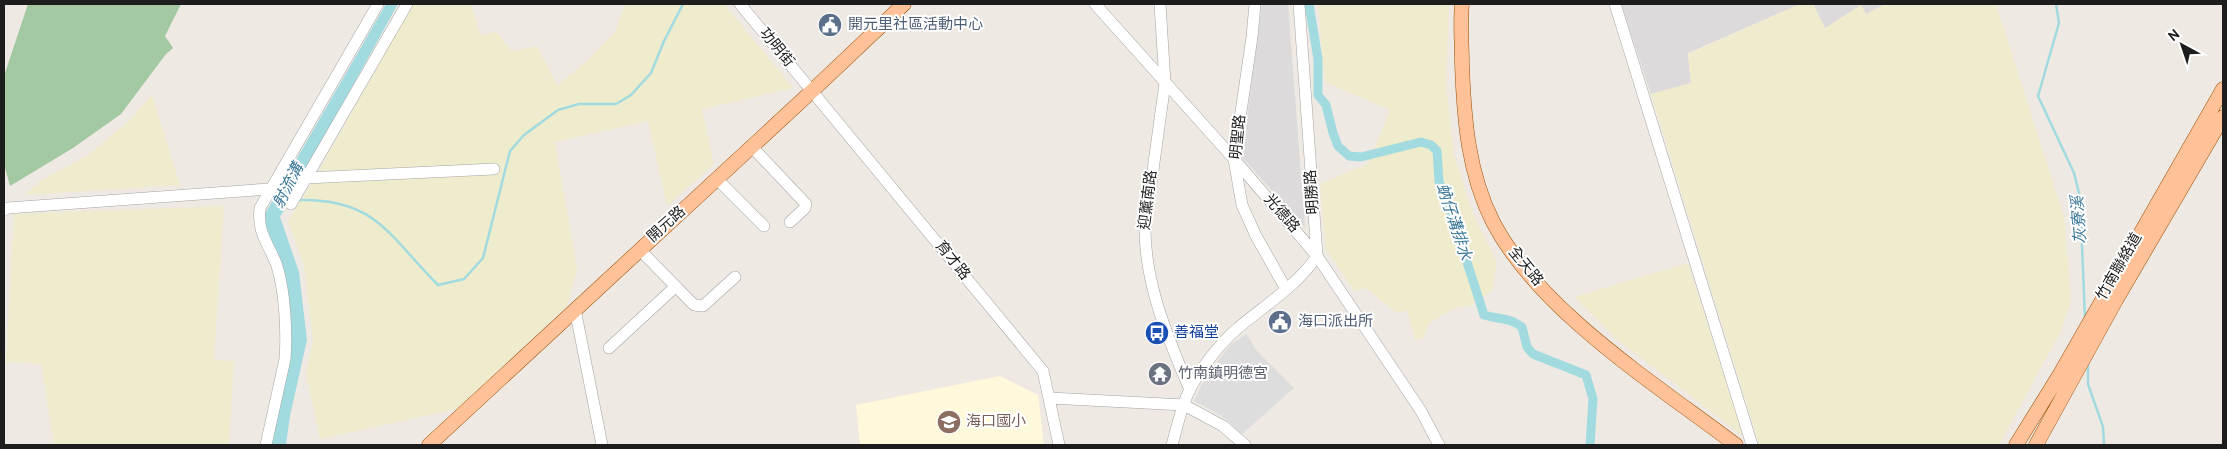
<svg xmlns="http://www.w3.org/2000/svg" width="2227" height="449" font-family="Overpass,'Noto Sans TC',sans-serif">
  <rect width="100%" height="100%" fill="#efe9e3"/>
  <!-- residential -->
  <path fill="#dcdadb" d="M1262 4H1288L1305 228 1242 157Z
    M1621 4H1800L1688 53 1691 83 1651 94Z
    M1813 4H1885L1866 15 1861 5 1825 29Z"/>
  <!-- education -->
  <path fill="#fff9dc" d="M1000 376 1038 395 1044 445H860L856 405Z"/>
  <!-- farmland -->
  <path fill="#efeccd" d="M412 4H471L480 35 496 32 512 51 537 46 557 85 586 62 615 32 625 4H724L793 88 702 109 714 164 667 206 648 121 555 142 577 269 567 306 457 409 320 439 306 373 313 340 304 266 288 221 318 173Z
    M1318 4H1449L1446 85 1454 155 1473 214 1497 262 1492 291 1470 306 1455 308 1429 323 1423 339 1415 340 1407 310 1397 313 1366 288 1354 291 1326 249 1320 184 1368 164 1390 110 1325 82Z
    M1800 4H1813L1825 28 1861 5 1866 14 1885 4H1996L2064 217 2071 301 2061 331 1999 445 1759 444 1651 94 1691 83 1688 54Z
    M152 95 180 185 24 195 42 180 88 155 130 120Z
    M224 206 214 360 234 361 229 445H54L41 364 6 362 14 214Z
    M1688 263 1743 436 1616 339 1574 297Z"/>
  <!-- cemetery -->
  <path fill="#a3c9a3" d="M28 4H181L165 36 173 48 166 54 121 114 73 148 10 186 4 164V76Z"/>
  <!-- parking -->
  <path fill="#ddd" d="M1247 334 1255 349 1294 388 1242 434 1222 416 1194 401 1202 384 1230 345Z"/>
  <!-- water -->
  <path fill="#a1dbdf" d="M386 4H398L280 217 299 272 307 340 290 416 286 445H269L289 355 282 270 263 217Z"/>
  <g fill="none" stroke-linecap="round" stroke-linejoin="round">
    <!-- stream -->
    <path stroke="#a1dbdf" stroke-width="2.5" d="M2056 4 2059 23 2038 96 2074 173 2080 197 2085 318
      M298 200C376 198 389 236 438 285L464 279 483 258 510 151 524 135 558 110 579 104H616L631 95 651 73 664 41 683 4
      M2088 363V384L2103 427 2104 445"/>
    <!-- canal -->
    <path stroke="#a1dbdf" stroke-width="9" d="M1309 4 1318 59V95L1326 105 1333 133 1338 146 1349 156 1361 157 1421 142 1431 145 1437 151 1439 182 1447 200 1484 315C1500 320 1509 317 1522 327L1527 347 1533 354 1586 375 1593 399 1590 445"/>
    <!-- minor casing -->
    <g stroke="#a4a4a4" stroke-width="12">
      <path id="minor" d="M740 4 1043 371 1059 445
        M1095 4 1234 159 1317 256 1421 411 1439 445
        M1160 4 1165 83 1145 228C1145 285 1168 338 1190 390
        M1255 4 1252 37 1234 159 1242 205 1256 236 1286 289
        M1615 4 1752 445
        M752 147 806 204 805 208 790 222
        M306 178 494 169
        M717 179 764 226
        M291 204 407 4
        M4 210 8 208 269 189
        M640 250 694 305 703 306 735 277
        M575 309 602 445
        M609 348 675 287
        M1050 398 1184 405 1223 426 1245 445
        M266 445 285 359C287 332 285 292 277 266 269 243 257 235 260 208L378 4
        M1172 445C1177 427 1181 408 1189 391 1200 369 1220 343 1238 328 1265 305 1297 286 1317 256L1299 4"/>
    </g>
    <!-- major casing -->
    <g stroke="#974d00" stroke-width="15">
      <path id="major" d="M1462 4C1460 24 1462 44 1462 64 1464 119 1468 173 1493 222 1539 311 1657 385 1736 445
        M429 445 812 91 904 4
        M2016 445 2060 374 2223 89
        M2036 445 2116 300 2223 117"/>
    </g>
    <!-- minor -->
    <use href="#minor" stroke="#fff" stroke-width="11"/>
    <!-- major -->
    <use href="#major" stroke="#ffc298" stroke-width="14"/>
  </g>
  <!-- icons -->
  <defs>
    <g id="civic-disc" transform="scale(1.25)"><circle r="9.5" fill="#5c6f8a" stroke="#fff"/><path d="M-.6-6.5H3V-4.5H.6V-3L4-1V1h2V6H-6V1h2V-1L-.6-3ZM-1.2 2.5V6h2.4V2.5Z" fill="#fff"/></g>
    <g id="bus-disc" transform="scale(1.25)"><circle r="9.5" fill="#1a4fb4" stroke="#fff"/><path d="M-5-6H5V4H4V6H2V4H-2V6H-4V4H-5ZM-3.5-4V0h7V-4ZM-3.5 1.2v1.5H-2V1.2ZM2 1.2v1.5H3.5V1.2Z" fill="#fff"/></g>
    <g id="temple-disc" transform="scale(1.25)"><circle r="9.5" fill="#6b7280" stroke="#fff"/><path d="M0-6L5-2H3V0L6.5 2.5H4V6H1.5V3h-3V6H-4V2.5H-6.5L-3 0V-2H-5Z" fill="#fff"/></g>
    <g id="school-disc" transform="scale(1.25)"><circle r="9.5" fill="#8d6e63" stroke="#fff"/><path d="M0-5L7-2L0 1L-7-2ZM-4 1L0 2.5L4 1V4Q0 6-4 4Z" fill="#fff"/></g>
  </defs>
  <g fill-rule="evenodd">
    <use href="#civic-disc" x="830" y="25"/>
    <use href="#civic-disc" x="1280" y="322"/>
    <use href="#bus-disc" x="1157" y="333"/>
    <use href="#temple-disc" x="1160" y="374"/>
    <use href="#school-disc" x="949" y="422"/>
  </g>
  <g text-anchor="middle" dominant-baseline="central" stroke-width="4" stroke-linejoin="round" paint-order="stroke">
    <!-- service labels -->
    <g font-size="15" fill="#4e5e75" stroke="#fff" text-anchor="start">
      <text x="848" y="25">開元里社區活動中心</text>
      <text x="1298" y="322">海口派出所</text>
    </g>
    <!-- street labels -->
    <g font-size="15" fill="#1d1d1d" stroke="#fff">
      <text transform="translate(776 48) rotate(51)">功明街</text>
      <text transform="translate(1239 137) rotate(-84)">明聖路</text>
      <text transform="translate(1313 192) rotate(-94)">明勝路</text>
      <text transform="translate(1149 200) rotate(-83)">迎薰南路</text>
      <text transform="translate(1281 214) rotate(49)">光德路</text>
      <text transform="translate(667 225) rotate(-42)">開元路</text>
      <text transform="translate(952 261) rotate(51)">育才路</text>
      <text transform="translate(1525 267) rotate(51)">全天路</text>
      <text transform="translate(2120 267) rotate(-60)">竹南聯絡道</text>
    </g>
    <!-- transit labels -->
    <g font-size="15" fill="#164399" stroke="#fff" text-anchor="start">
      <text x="1174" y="333">善福堂</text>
    </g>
    <!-- worship labels -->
    <g font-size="15" fill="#5b616d" stroke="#fff" text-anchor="start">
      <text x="1178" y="374">竹南鎮明德宮</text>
    </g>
    <!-- education labels -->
    <g font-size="15" fill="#785e54" stroke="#fff" text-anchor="start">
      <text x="966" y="422">海口國小</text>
    </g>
    <!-- water labels -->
    <g font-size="16" font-style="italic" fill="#3d7a99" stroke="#fff">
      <text transform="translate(289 186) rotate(-63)">射流溝</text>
      <text transform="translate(2080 220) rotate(-94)">灰寮溪</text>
      <text transform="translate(1453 222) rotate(72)">蚋仔溝排水</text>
    </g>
  </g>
  <!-- border -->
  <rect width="2227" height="449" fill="none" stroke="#1d1d1d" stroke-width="10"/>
  <!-- north arrow -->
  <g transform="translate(2182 45) rotate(320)" stroke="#ffffff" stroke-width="4" paint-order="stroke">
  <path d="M0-4L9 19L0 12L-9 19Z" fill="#1d1d1d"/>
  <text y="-8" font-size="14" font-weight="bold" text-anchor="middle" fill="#1d1d1d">N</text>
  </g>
</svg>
